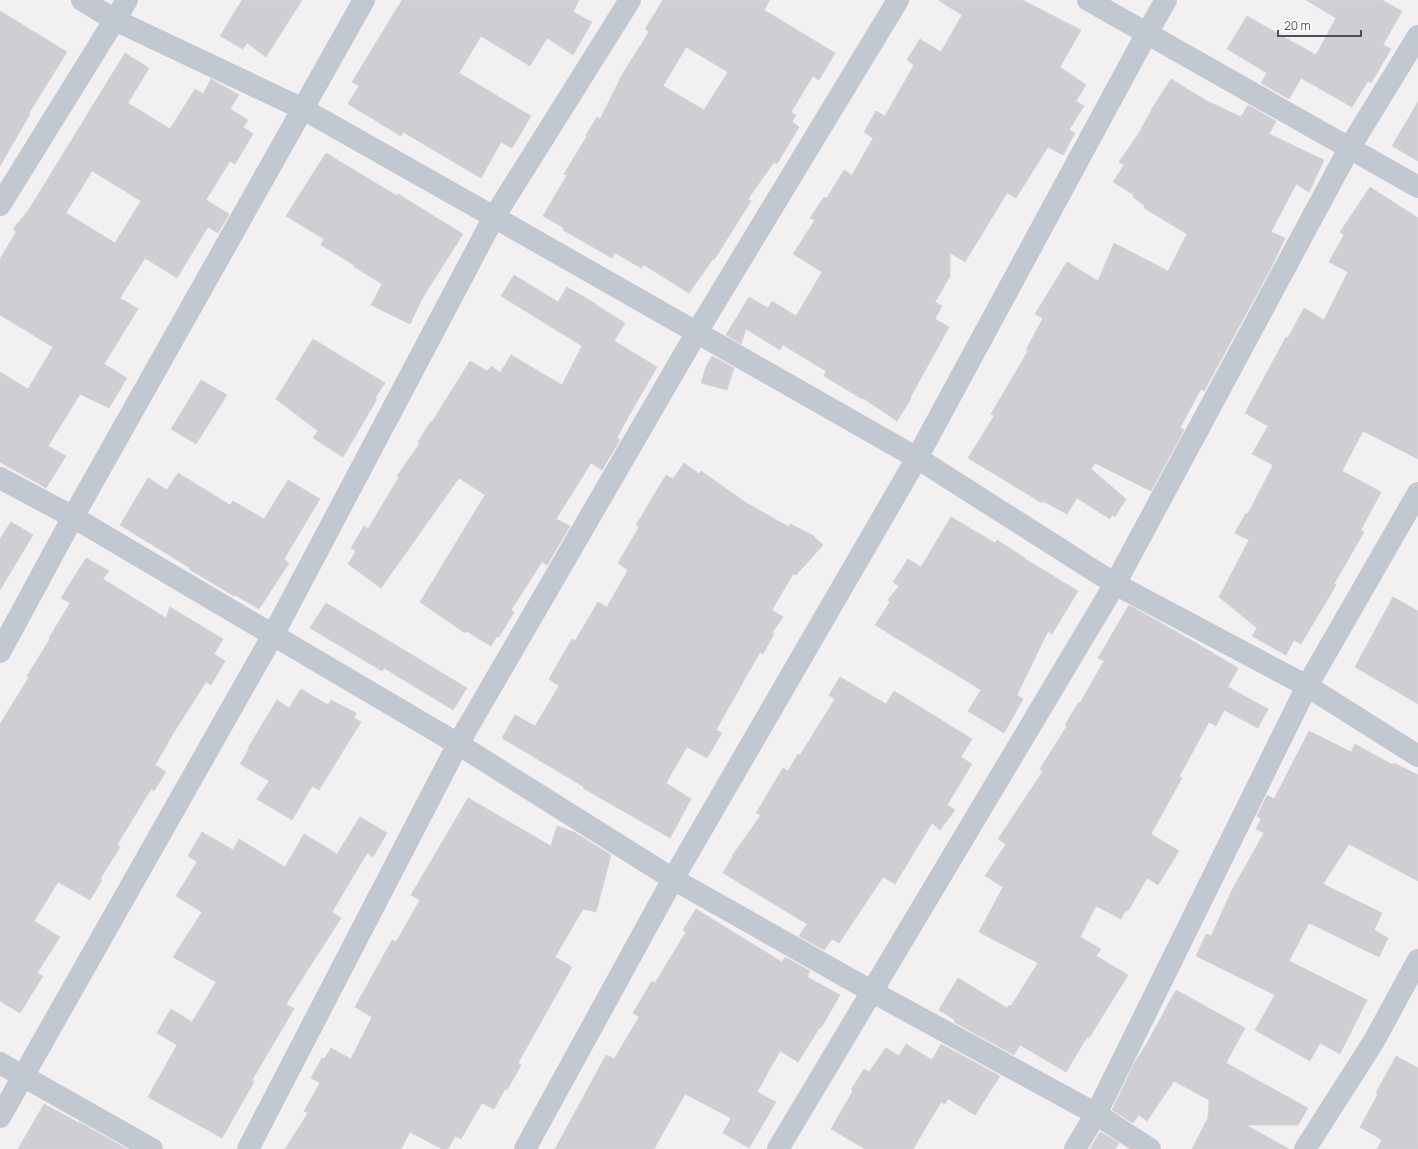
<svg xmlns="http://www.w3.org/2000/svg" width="1418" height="1149" font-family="Manrope,sans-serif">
  <rect width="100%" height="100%" fill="#f2f0f0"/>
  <!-- building -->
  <path fill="#ceced3" stroke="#d4d5da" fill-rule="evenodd" d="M242 0H302L266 57 247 43 243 49 220 36Z
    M402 0H579L573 12 592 22 573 55 547 38 530 66 481 36 459 73 531 116 512 148 501 142 481 178 403 132 401 136 348 104 359 86 352 82Z
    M663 0H770L764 10 835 53 819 80 813 76 791 112 796 115 792 122 799 127 777 164 774 162 748 199 751 201 714 260 713 259 689 293 644 265 641 268 615 253 612 258 563 230 564 228 543 216 567 175 564 174 587 136 586 135 597 117 600 119 623 73 649 32 645 29ZM686 47 728 72 704 110 663 86Z
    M938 0H1022L1081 30 1060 67 1086 85 1076 101 1084 106 1069 130 1075 133 1063 155 1048 147 1016 198 1007 193 965 262 950 253V276L935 302 942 306 935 319 949 327 910 398 911 399 897 421 863 398 862 399 824 376 826 371 783 345 780 350 746 329 741 344 726 335 749 297 768 308 772 301 796 316 822 272 793 254 815 220 810 218 824 197 827 198 844 170 852 175 873 138 864 132 876 111 885 116 914 65 907 60 920 39 941 52 962 15Z
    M1306 0H1382L1402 11 1383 45 1391 49 1371 83 1368 81 1352 107 1301 78 1289 99 1261 83 1267 73 1227 49 1247 16 1316 55 1336 18Z
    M0 11 67 52 29 113 30 114 0 166Z
    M125 53 149 68 128 103 170 129 195 89 203 94 211 79 239 95 230 109 248 120 243 127 253 134 235 164 230 161 206 200 229 214 218 233 208 227 177 278 145 258 120 298 138 309 104 364 127 378 109 408 80 394 48 446 66 456 46 488 0 462V372L28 389 53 347 0 315V259L16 232 13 229 28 211ZM92 171 141 201 115 243 66 213Z
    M1171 79 1207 101 1241 117 1248 105 1276 121 1269 134 1324 160 1309 192 1296 184 1271 232 1285 238 1271 268 1204 391 1201 389 1180 428 1184 430 1151 491 1095 463 1091 469 1126 499 1115 517 1112 515 1110 519 1077 498 1067 514 1043 501 1042 503 968 458 994 416 991 414 1028 351 1026 350 1043 318 1035 314 1067 262 1098 281 1114 243 1168 271 1187 234 1144 208 1145 206 1133 197 1134 195 1113 182 1124 165 1119 162 1139 133 1151 111V110Z
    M1418 102V161L1392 146Z
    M326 153 397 196 398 194 463 234 423 297 410 324 371 305 382 284 353 266 354 265 321 245 324 239 286 216Z
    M1370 187 1418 218V459L1363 431 1342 471 1381 492 1361 530 1364 532 1334 584 1336 585 1301 644 1294 640 1286 655 1252 636 1257 628 1219 597 1249 540 1235 533 1246 513 1248 514 1273 465 1252 454 1268 426 1245 413 1286 337 1288 338 1304 308 1324 320 1348 272 1329 262 1344 235 1340 232Z
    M514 275 558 302 567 287 596 304V305L625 323 614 341 657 367 627 419 617 438 620 440 602 470 591 463 556 519 570 526 547 565 542 562 511 610 514 612 499 637 497 636 491 646 466 631 465 633 420 602 485 495 459 478 381 588 348 564 356 551 351 548 364 526 368 529 399 477 397 476 420 443 418 442 431 421 432 422 470 361 487 371 492 366 500 373 511 355 562 385 582 346 501 296Z
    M313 339 385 383 375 398 377 399 343 457 313 438 318 431 276 399Z
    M712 356 734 368 727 390 701 383 706 367Z
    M201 380 227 395 196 444 171 429Z
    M684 463 699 474 701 471 745 502 789 527 790 524 814 536V537L823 545 796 575 793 574 772 610 783 617 772 633 774 634 763 654 760 652 716 730 722 733 707 758 687 747 666 783 691 799 670 838 583 788 584 787 502 738 515 715 535 726 559 686 549 679 572 639 575 641 598 602 607 607 628 570 618 563 639 527 636 525 666 475 673 479Z
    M178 473 230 505 233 501 264 519 288 480 320 499 284 559 289 563 259 609 235 595 234 596 189 569 190 568 120 525 148 478 167 490Z
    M951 517 995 543 997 540 1025 558V559L1078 591 1052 634 1048 631 1017 695 1023 699 1004 733 968 711 981 690 875 625 890 602 888 600 899 586 893 582 908 559 921 567Z
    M11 522 33 535 0 590V539Z
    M86 558 109 571 103 579 166 618 170 607 223 639 214 654 225 661 211 685 206 682 174 732 155 765 166 772 154 791 151 789 117 845 120 847 100 879 102 880 90 900 58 882 34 921 60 937 37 973 43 976 20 1013 0 1001V724L29 677 27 676 50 639 49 638 70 603 61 598Z
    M1393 597 1418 611V704L1355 667Z
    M326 603 467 688 453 710 384 668 382 671 310 628Z
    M1129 605 1191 640 1238 668 1228 687 1268 709 1258 728 1224 710 1216 726 1209 722 1179 777 1182 778 1151 834 1179 851 1158 885 1147 878 1128 911 1126 910 1121 919 1096 906 1080 937 1101 949 1096 956 1128 975 1089 1038 1087 1037 1066 1072 1020 1045 1014 1055 954 1022 955 1020 939 1010 958 978 1007 1008 1009 1005 1011 1006 1038 963 979 932 1003 887 985 876 1006 844 998 839 1043 771 1040 769 1067 726 1065 725 1079 702 1080 703 1104 661 1098 658Z
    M840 677 886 704 894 691 972 739 961 757 972 764 947 805 955 810 940 830 932 823 895 884 883 877 839 943 832 939 824 950 799 936 807 924 723 873 733 856H732L761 815 756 813 783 768 788 771 798 754 800 755 835 699 829 695Z
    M301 689 328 705 331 700 356 713 354 718 361 722 319 790 312 786 292 820 257 799 269 781 240 764 249 749 248 748 277 700 289 708Z
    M1309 731 1351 752 1355 744 1393 765 1394 763 1418 775V881L1349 844 1323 884 1382 913 1374 930 1388 938 1379 957 1309 923 1289 961 1367 1000 1340 1054 1320 1043 1310 1061 1255 1030 1275 995 1196 956 1206 934 1211 936 1232 890 1264 833 1256 829 1261 819 1257 816 1267 795 1274 799Z
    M468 798 551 846 557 826 574 832 611 855 596 912 583 909 555 957 572 967 518 1063 521 1065 507 1090 505 1089 494 1109 482 1103 461 1139 455 1136 448 1149H442L410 1132 401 1149H285L308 1113 304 1111 320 1083 311 1078 322 1058 324 1059 331 1048 351 1059 372 1017 355 1007 392 940 396 942 420 900 411 895Z
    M360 817 387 833 373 857 367 853 332 912 341 918 286 1004 294 1009 252 1080 254 1082 222 1138 148 1097 177 1045 157 1033 171 1009 192 1022 216 982 173 957 202 912 176 896 197 862 188 856 202 832 233 850 239 839 285 867 304 834 337 854Z
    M696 909 782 962 785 957 810 971 807 977 840 995 821 1028 820 1027 798 1062 780 1051 757 1092 776 1102 749 1148 723 1133 731 1118 685 1094 654 1149H555L606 1055 614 1059 639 1017 633 1013 652 981 655 983 686 932 683 930Z
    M1176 990 1245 1028 1226 1063 1308 1108 1298 1125H1246L1289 1149H1192L1208 1118 1209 1100 1174 1081 1147 1121 1139 1115 1133 1123 1112 1110 1134 1064 1147 1043Z
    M906 1044 932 1060 941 1044 1000 1076 975 1115 948 1099 945 1104 941 1102 913 1149H865L831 1129 853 1091 851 1090 864 1069 869 1072 886 1048 899 1056Z
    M1396 1056 1418 1068V1149H1377L1382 1140 1360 1127 1378 1094 1376 1093Z
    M44 1104 79 1123V1122L127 1149H18Z
    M1100 1132 1119 1143 1115 1149H1090Z"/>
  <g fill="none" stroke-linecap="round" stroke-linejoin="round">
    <!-- minor -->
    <path stroke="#c2c8cf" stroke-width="22" d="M82 0 115 20 303 109 494 217 917 458 1115 584 1307 686 1418 756
      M1088 0 1418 187
      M0 205 127 0
      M0 478 73 517 458 744 673 879 871 991 1096 1114 1150 1149
      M0 652 73 517 364 0
      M0 1063 152 1149
      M0 1117 273 635 494 217 630 0
      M248 1149 458 744 697 332 898 0
      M525 1149 673 879 917 458 1147 33 1166 0
      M778 1149 1115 584 1350 147 1418 36
      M1075 1149 1096 1114 1307 686 1418 493
      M1305 1149 1374 1041 1418 960"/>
  </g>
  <!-- scale -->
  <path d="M1278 30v6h83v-6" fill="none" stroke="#4a505a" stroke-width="2"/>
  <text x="1284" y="30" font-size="12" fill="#4a505a" stroke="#ffffff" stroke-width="3" paint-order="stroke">20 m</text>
</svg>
